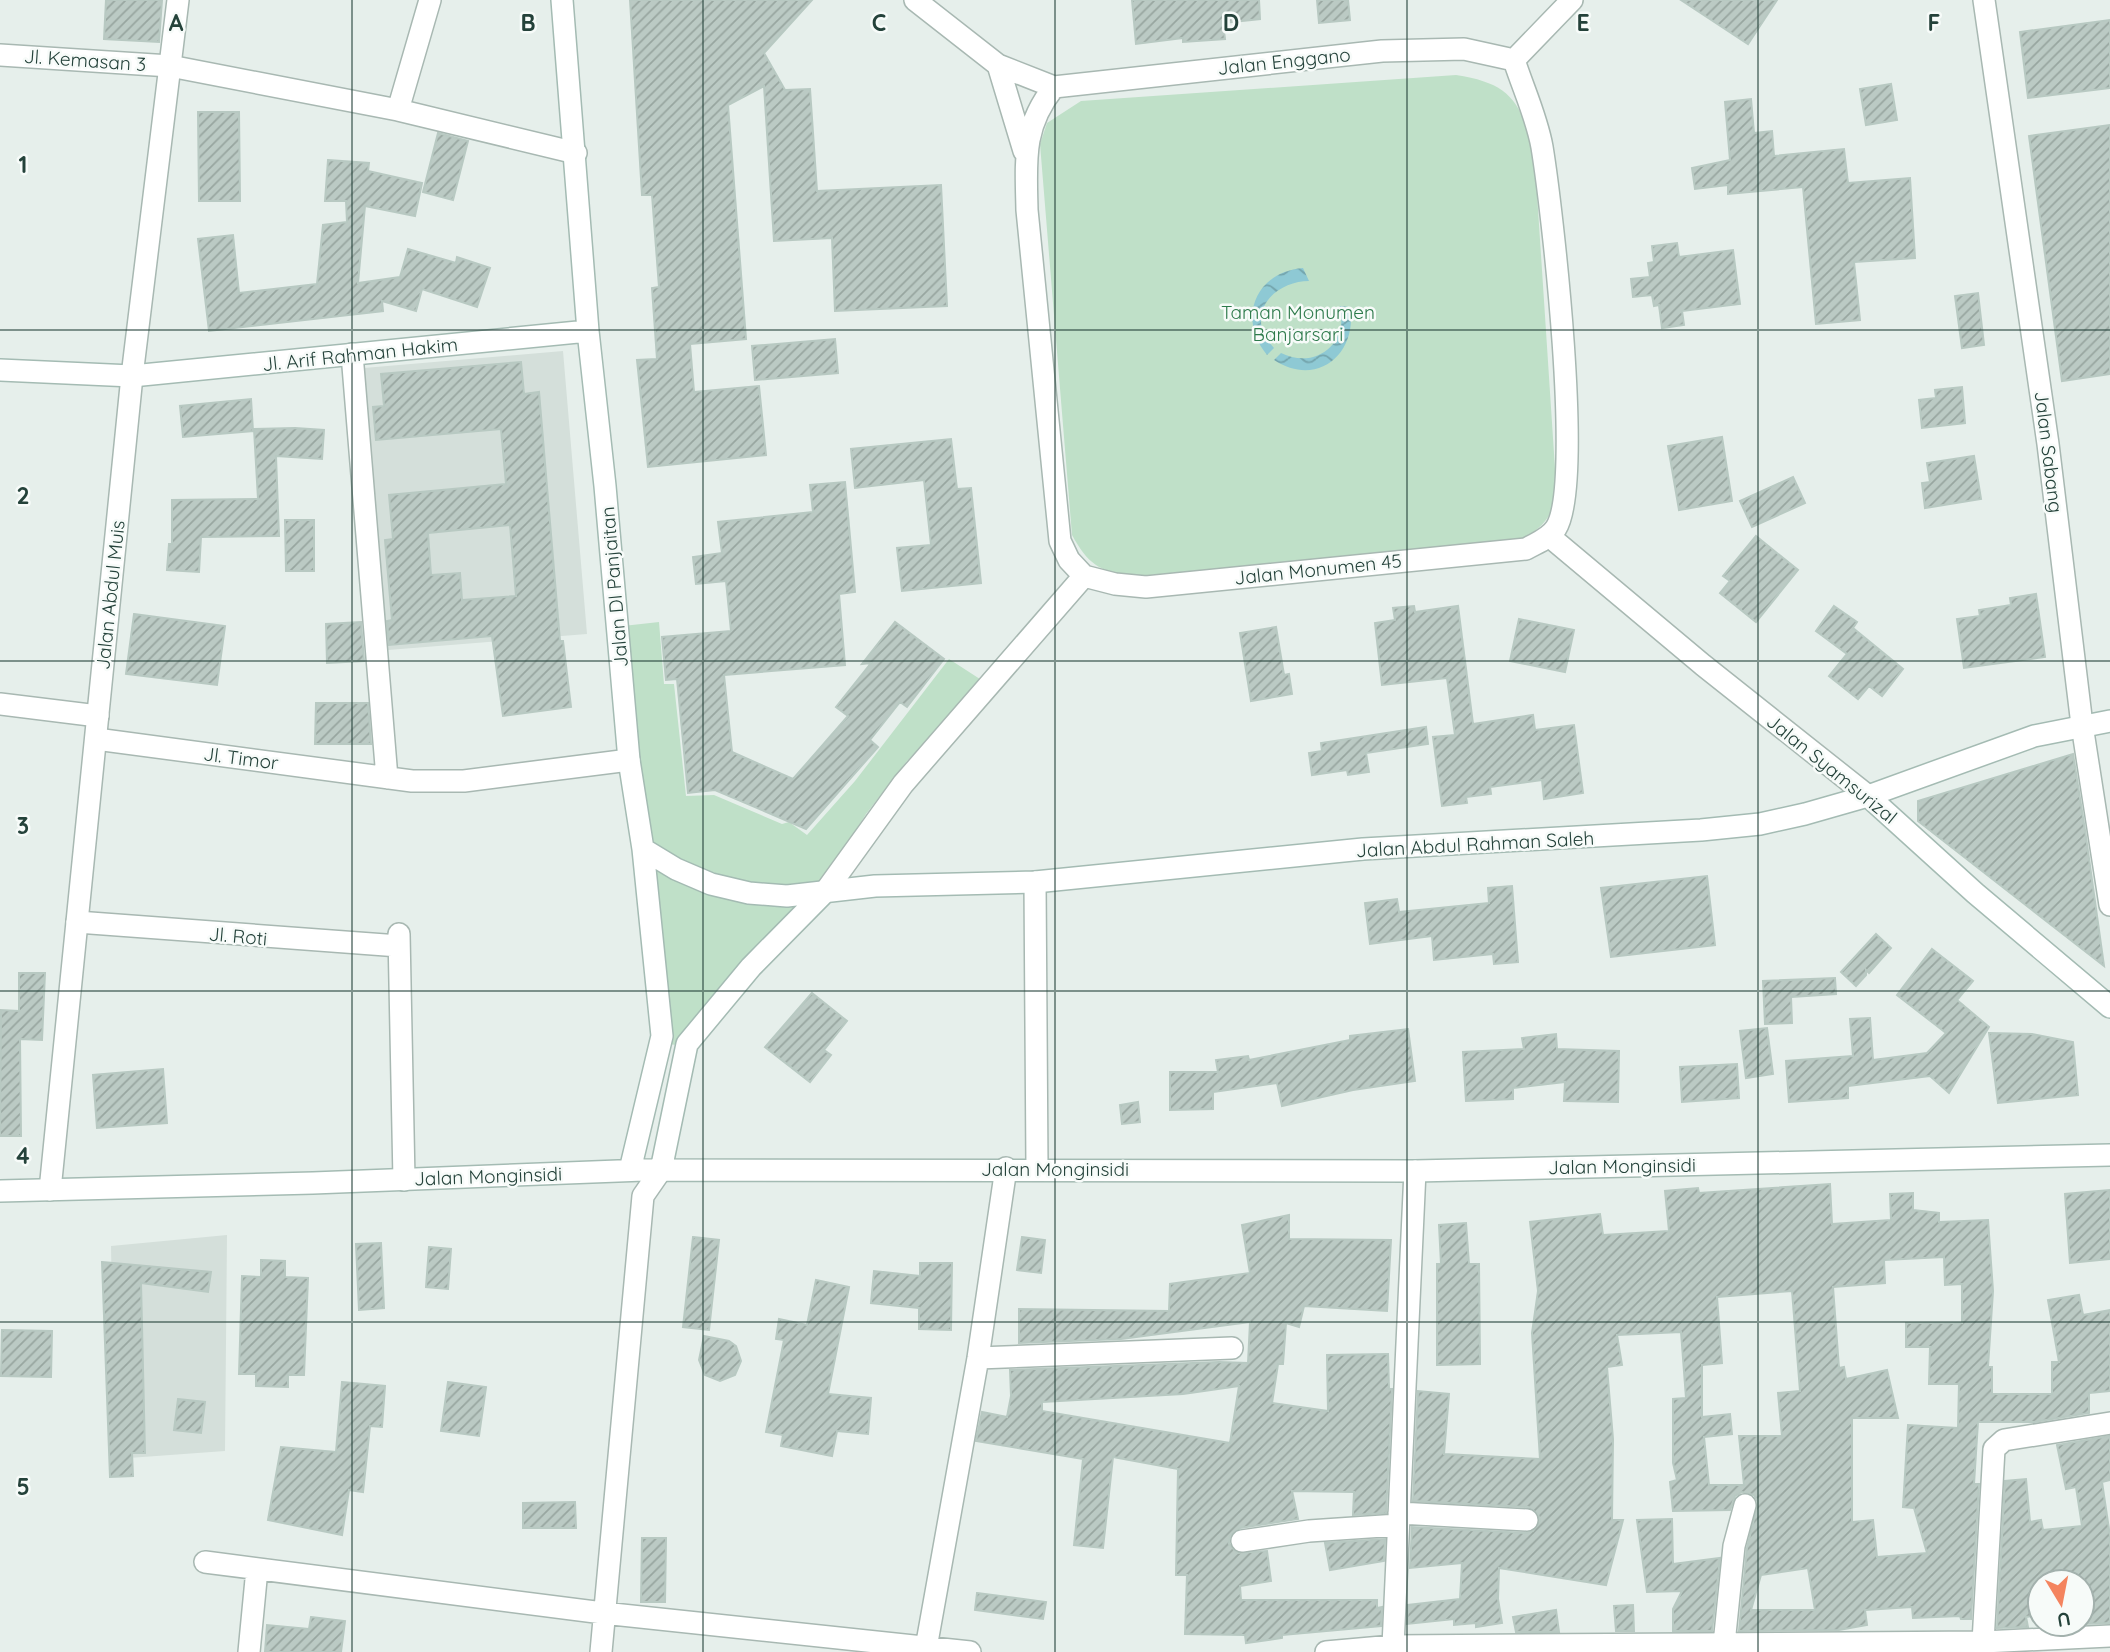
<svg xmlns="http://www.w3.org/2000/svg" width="2110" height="1652" font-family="Quicksand,sans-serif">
  <defs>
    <pattern id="water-waves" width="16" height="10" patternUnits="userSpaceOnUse" patternTransform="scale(1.75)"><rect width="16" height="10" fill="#8ec9d4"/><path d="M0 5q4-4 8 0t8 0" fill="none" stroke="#74a5ad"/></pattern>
    <pattern id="building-hatch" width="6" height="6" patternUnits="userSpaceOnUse" patternTransform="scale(1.75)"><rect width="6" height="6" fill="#bbcac4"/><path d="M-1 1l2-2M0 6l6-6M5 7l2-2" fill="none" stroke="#98a6a0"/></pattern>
  </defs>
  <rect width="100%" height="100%" fill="#e6efeb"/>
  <!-- built -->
  <path fill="#d4dfda" d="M563 351 587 634 388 650 364 368Z
    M227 1235 225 1451 115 1459 111 1246Z"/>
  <!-- green -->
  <path fill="#bfe0c8" d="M1456 75C1508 83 1519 99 1534 148L1557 499C1549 519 1541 530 1520 539L1130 577C1098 570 1088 564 1072 535L1040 144 1047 123 1081 101Z
    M659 622 664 684H674L686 796 714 795 782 824 789 822 807 835 855 781 949 659 983 681 907 761 866 814 822 885C759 890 701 875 649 842L623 626Z
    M649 858 677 876 817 896 677 1045 668 1044Z"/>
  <!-- water -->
  <path fill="url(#water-waves)" d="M1303 268 1309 281C1284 281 1255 300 1262 329 1263 336 1270 343 1274 348L1267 355C1237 319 1255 272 1303 268Z
    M1340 306 1350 307C1358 354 1317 388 1274 360L1281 353C1315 370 1349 344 1340 306Z"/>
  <!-- building -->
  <path fill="url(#building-hatch)" stroke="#b8c9c2" stroke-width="2" fill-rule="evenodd" d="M106 0H162L159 42 104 39Z
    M630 0H812L764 53 785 90 810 89 817 191 941 185 947 306 835 311 832 238 774 241 764 86 728 105 746 339 690 344 694 392 759 386 766 455 648 467 637 360 657 359 652 288 659 287 652 195H642Z
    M1132 0H1259L1260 19 1223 23 1225 39 1183 42V38L1136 44Z
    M1317 0H1348L1350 20 1319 23Z
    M1681 0H1777L1748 44Z
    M2110 20V88L2028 98 2020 32Z
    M1891 84 1897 120 1866 125 1860 89Z
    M1751 99 1754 133 1772 131 1774 156 1844 149 1848 183 1910 178 1915 258 1854 262 1860 320 1816 324 1803 187 1728 194V185L1695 189 1692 168 1730 160 1725 102Z
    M198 112H239L240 201H199Z
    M2110 125V374L2062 381 2029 136Z
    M438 133 468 141 453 200 423 192Z
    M328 160 369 163 368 171 422 183 415 216 365 206 358 283 400 277 408 249 456 263 457 257 490 268 477 307 422 289 416 311 382 301 383 311 209 331 198 239 233 235 239 293 317 284 323 225 347 222 346 201H325Z
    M1677 243 1679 257 1733 250 1740 304 1682 311 1684 325 1662 328 1659 305 1654 306 1652 295 1633 297 1631 279 1650 277 1648 263 1654 262 1652 246Z
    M1978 293 1984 345 1962 348 1955 296Z
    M835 339 838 373 755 380 752 346Z
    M521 362 524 394 539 392 560 641H563L571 707 503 716 492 636 389 645 387 621 392 620 385 540 393 539 389 495 506 484 501 429 376 440 373 407 384 406 381 374ZM510 525 516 596 462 600 460 573 431 575 428 533Z
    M1962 387 1965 423 1922 428 1919 400 1936 398 1935 390Z
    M251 399 253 431 183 437 180 406Z
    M295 428 324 430 322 459 276 456 279 536 201 537 199 572 167 570 169 544H172V500L258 499 254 429Z
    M1722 437 1732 501 1679 510 1668 446Z
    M951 439 957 489 971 488 981 583 902 591 897 548 931 545 924 480 855 488 851 449Z
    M1974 456 1981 499 1925 508 1922 483 1930 482 1927 463Z
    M1793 477 1805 503 1752 527 1740 501Z
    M845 482 855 592 839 594 845 665 724 675 732 752 793 779 848 716 836 707 871 663 862 664 895 622 944 659 907 707 900 702 870 740 878 747 806 829 715 790 688 793 677 679 666 680 662 637 731 631 726 581 696 584 693 557 722 553 718 522 813 512 810 485Z
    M285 520H314V571H286Z
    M1756 536 1798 570 1756 622 1720 593 1730 581 1723 576Z
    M2036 594 2045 657 1964 668 1957 619 1980 616 1979 610 2011 605 2010 598Z
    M1414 606 1415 612 1458 606 1473 724 1533 715 1535 730 1574 725 1583 793 1544 799 1542 780 1490 787 1491 794 1466 797 1467 803 1442 806 1433 737 1455 735 1447 678 1382 685 1375 623 1395 620 1393 608Z
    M1834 606 1857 622 1853 628 1903 669 1882 696 1869 686 1858 699 1829 676 1847 654 1816 631Z
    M134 614 225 626 217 685 126 674Z
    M1519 619 1574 630 1565 672 1510 661Z
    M361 622 364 661 327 663 326 624Z
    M1276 627 1284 675 1289 674 1292 694 1251 701 1240 633Z
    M316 703H368L371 744H315Z
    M1426 727 1428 744 1366 753 1369 772 1348 775 1347 770 1312 775 1309 753 1322 751 1321 743Z
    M2073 754 2085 830 2104 966 1918 821V801Z
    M1707 876 1715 945 1611 957 1601 888Z
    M1512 886 1518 962 1494 964 1493 954 1434 960 1432 936 1370 944 1365 903 1397 899 1399 912 1489 903 1488 888Z
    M1876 934 1891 948 1869 973 1866 970V975L1856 986 1841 972Z
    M1932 949 1973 981 1957 1000 1989 1027 1949 1093 1930 1076 1848 1086V1098L1789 1102 1786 1061 1853 1056 1850 1019 1870 1018 1873 1060 1927 1053 1946 1033 1897 995Z
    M19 973H45L42 1040 20 1039 21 1136H0L1 1010 19 1011Z
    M1835 978 1836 994 1791 997 1792 1023 1765 1024 1763 981Z
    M812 993 847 1021 824 1050 831 1055 810 1082 765 1047Z
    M1767 1028 1773 1074 1746 1078 1740 1031Z
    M1408 1029 1415 1081 1353 1090 1282 1106 1277 1083 1213 1092V1109L1170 1110V1072H1218L1216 1060 1248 1056 1249 1060 1350 1040V1036Z
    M1989 1033 2032 1034 2073 1042 2078 1095 1998 1103Z
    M1556 1034 1557 1049 1619 1051 1618 1102 1564 1101 1565 1082 1513 1088V1099L1466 1101 1463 1052 1524 1049 1522 1038Z
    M1737 1064 1739 1098 1682 1102 1680 1067Z
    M163 1069 167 1123 97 1128 93 1075Z
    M1138 1102 1140 1122 1122 1124 1120 1105Z
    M1830 1184 1832 1224 1891 1220 1890 1194 1913 1193V1210L1939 1213V1222L1988 1220 1993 1291 1988 1367H1992V1394H2052V1362H2059L2048 1300 2079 1295 2083 1315 2110 1310V1391L2089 1393V1413L2034 1422H1978L1974 1484H1979L1971 1619H1961L1960 1616 1913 1618 1912 1607 1865 1610 1867 1625 1839 1630 1739 1631 1747 1548 1758 1502 1754 1495 1742 1492 1735 1496 1730 1510 1673 1511 1670 1482 1677 1480 1673 1463V1399L1686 1398 1681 1332 1617 1335 1622 1365 1607 1367 1613 1439 1612 1520H1623L1606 1585 1499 1568 1498 1599 1502 1623 1476 1627V1623L1454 1625V1619L1407 1624 1408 1605 1460 1599 1462 1563 1410 1568 1412 1527 1526 1533 1533 1531 1540 1521 1538 1514 1528 1507 1413 1501 1418 1391 1449 1394 1444 1454 1540 1459 1532 1333 1538 1291 1530 1222 1600 1214 1603 1235 1669 1231 1665 1191 1698 1188 1699 1193ZM1944 1257 1945 1285 1962 1284V1323H1906V1347H1930L1929 1384H1959L1958 1428 1908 1425 1903 1507 1914 1508 1927 1553 1877 1557 1873 1520 1852 1522V1418H1898L1887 1370 1846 1379 1844 1367 1839 1368 1833 1287 1885 1283 1884 1260ZM1792 1291 1800 1391 1778 1393 1782 1436H1739L1744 1485H1709L1704 1437 1732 1434 1730 1414 1702 1417V1365L1722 1363 1717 1297ZM1808 1568 1815 1610H1751L1761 1575Z
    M2110 1190V1259L2070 1263 2065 1194Z
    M1289 1215V1239L1391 1240 1387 1311 1304 1306 1299 1327 1286 1323 1283 1364H1278L1272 1403 1328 1411 1327 1355 1388 1354 1389 1389H1392L1386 1513 1353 1515 1354 1492 1292 1491 1298 1519 1240 1528 1230 1536 1229 1544 1237 1553 1267 1551 1271 1581 1240 1586 1241 1600H1377V1608L1382 1607 1381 1626 1282 1635V1638L1246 1643 1245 1635 1185 1634 1187 1575H1176L1178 1469 1113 1457 1103 1548 1074 1545 1083 1459 976 1441 982 1412 1007 1417 1011 1396 1010 1370 1219 1362 1248 1363 1250 1322 1121 1339 1019 1343V1309L1169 1311 1170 1284 1250 1273 1242 1225ZM1239 1386 1230 1443 1042 1411V1402L1183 1394Z
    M1466 1223 1469 1264H1479L1480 1364 1437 1365V1264H1441L1439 1225Z
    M693 1237 719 1240 709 1330 683 1327Z
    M1022 1237 1045 1240 1041 1273 1017 1270Z
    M381 1243 384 1308 359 1310 356 1244Z
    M429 1247 451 1249 448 1289 426 1287Z
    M261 1260 285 1261V1277L308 1278 304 1375H288V1387L256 1386V1374H239L242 1276 261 1277Z
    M102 1262 211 1272 208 1292 141 1283 145 1453H132L133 1476 110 1477Z
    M920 1263H952L951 1330 919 1329V1308L871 1303 874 1271 920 1276Z
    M816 1280 849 1287 828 1394 871 1398 868 1434 837 1431 832 1456 781 1446 783 1435 766 1432 784 1340 776 1339 779 1319 807 1325Z
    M2 1330 52 1331 51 1377 1 1376Z
    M704 1336 729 1341 736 1346 741 1361 735 1375 720 1381 705 1375 699 1360Z
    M342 1382 385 1386 382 1427 370 1426 363 1492 349 1490 342 1535 268 1520 281 1447 336 1452Z
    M448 1382 486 1387 479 1436 441 1431Z
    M178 1399 205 1402 201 1433 174 1430Z
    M2110 1436V1480L2102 1482 2110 1536V1623L2082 1624V1582H2040V1615L2026 1617 2028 1627 1997 1628 2005 1481 2026 1479 2030 1522 2041 1520 2043 1530 2082 1526 2076 1487 2066 1489 2057 1445Z
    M575 1502 576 1528H523V1503Z
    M1672 1519 1673 1564 1720 1558 1712 1631H1673V1609L1682 1591 1647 1592 1637 1520Z
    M642 1538H666L665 1602H641Z
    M1385 1539 1384 1561 1330 1570 1325 1543Z
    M977 1593 1046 1602 1043 1619 975 1610Z
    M1633 1605 1634 1631H1616L1614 1606Z
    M1556 1610 1559 1632H1516L1513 1617Z
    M311 1617 345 1621 341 1652H265L267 1625 309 1629Z"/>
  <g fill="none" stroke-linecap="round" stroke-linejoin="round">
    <!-- minor casing -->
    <g stroke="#a8b8b2" stroke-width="24">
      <path id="minor" d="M915 0 998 65 1054 87 1382 51 1464 49 1514 60
        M1984 0 2048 444 2082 725 2110 905
        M0 55 170 66 398 110 576 153
        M1514 60 1572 0
        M998 65 1024 151
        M1054 87C1022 127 1026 161 1027 210L1060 541 1069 560 1084 576
        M398 110 430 0
        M352 354 387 778
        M1549 536 1703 665 1868 796
        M1084 576 1115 584 1146 587 1526 549C1536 543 1549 539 1556 528 1584 484 1552 208 1542 147 1537 118 1523 88 1514 60
        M0 704 98 716
        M96 739 412 781H464L629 760
        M1035 882 1037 1168
        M825 892 903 784 1084 576
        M77 922 399 946
        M399 934 404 1180
        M1415 1171 1393 1646 1983 1642 2110 1636
        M978 1358 1232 1348
        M1399 1513 1527 1520
        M1242 1541 1309 1531 1398 1525
        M205 1562 603 1613 970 1652
        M1983 1642 1994 1449 2004 1440 2110 1423
        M1724 1644 1734 1546 1745 1505
        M926 1648 978 1358 1006 1168
        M249 1652 257 1569
        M601 1652 643 1196 661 1170
        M1326 1652 1393 1646"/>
    </g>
    <!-- tertiary casing -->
    <g stroke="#a8b8b2" stroke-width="24">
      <path id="tertiary" d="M50 1190 132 376 178 0"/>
    </g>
    <!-- secondary casing -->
    <g stroke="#a4bbb3" stroke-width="24">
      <path id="secondary" d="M562 0 588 331 605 486 629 760 643 849 662 1036 630 1170
        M0 370 132 376 588 331
        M1868 796 1975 893 2110 1007
        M643 849 676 869 711 884 749 893 787 896 875 886 1035 882 1363 849 1701 830 1760 824 1805 814 1868 796 2034 736 2110 721
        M661 1170 687 1044 751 967 825 892
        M0 1191 313 1183 644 1170 1415 1171 2110 1155"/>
    </g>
    <!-- minor -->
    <use href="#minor" stroke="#fff" stroke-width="21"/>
    <!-- tertiary -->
    <use href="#tertiary" stroke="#fff" stroke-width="21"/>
    <!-- secondary -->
    <use href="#secondary" stroke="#fff" stroke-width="21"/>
  </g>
  <!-- grid -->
  <path fill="none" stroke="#24423a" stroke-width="2" stroke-opacity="0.55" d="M352 0V1652M703 0V1652M1055 0V1652M1407 0V1652M1758 0V1652M0 330H2110M0 661H2110M0 991H2110M0 1322H2110"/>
  <g text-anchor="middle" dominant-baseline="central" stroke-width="5" stroke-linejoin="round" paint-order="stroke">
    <!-- street labels -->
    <g font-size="19" fill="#24423a" stroke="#f7fbf9">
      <text transform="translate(85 60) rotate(4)">Jl. Kemasan 3</text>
      <text transform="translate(1284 61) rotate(-6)">Jalan Enggano</text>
      <text transform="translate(360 354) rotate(-6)">Jl. Arif Rahman Hakim</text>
      <text transform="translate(2049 452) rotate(83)">Jalan Sabang</text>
      <text transform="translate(1318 569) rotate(-6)">Jalan Monumen 45</text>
      <text transform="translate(614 587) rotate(-95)">Jalan DI Panjaitan</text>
      <text transform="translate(110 595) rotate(-84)">Jalan Abdul Muis</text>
      <text transform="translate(241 758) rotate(7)">Jl. Timor</text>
      <text transform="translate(1832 769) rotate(39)">Jalan Syamsurizal</text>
      <text transform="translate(1475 844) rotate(-3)">Jalan Abdul Rahman Saleh</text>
      <text transform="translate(238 936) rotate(5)">Jl. Roti</text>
      <text transform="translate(1622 1166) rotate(-1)">Jalan Monginsidi</text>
      <text x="1055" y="1169">Jalan Monginsidi</text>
      <text transform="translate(488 1176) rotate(-2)">Jalan Monginsidi</text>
    </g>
    <!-- park labels -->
    <g font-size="19" fill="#2d7a4b" stroke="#f7fbf9">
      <text x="1298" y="312">Taman Monumen<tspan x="1298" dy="22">Banjarsari</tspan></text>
    </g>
  </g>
  <g font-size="23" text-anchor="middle" font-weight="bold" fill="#24423a" stroke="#f7fbf9" stroke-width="5" stroke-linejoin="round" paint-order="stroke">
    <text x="176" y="31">A</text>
    <text x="528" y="31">B</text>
    <text x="879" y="31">C</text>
    <text x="1231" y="31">D</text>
    <text x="1583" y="31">E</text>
    <text x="1934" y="31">F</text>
    <text x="23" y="173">1</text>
    <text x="23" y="504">2</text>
    <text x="23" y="834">3</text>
    <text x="23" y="1164">4</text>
    <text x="23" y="1495">5</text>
  </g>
  <!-- north arrow -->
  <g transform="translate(2061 1603) rotate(170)"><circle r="33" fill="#f7fbf9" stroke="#a3b1ad" stroke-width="2"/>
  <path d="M0-5L12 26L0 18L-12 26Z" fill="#f4845f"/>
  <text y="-10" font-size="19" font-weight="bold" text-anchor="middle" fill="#24423a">U</text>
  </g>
</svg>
